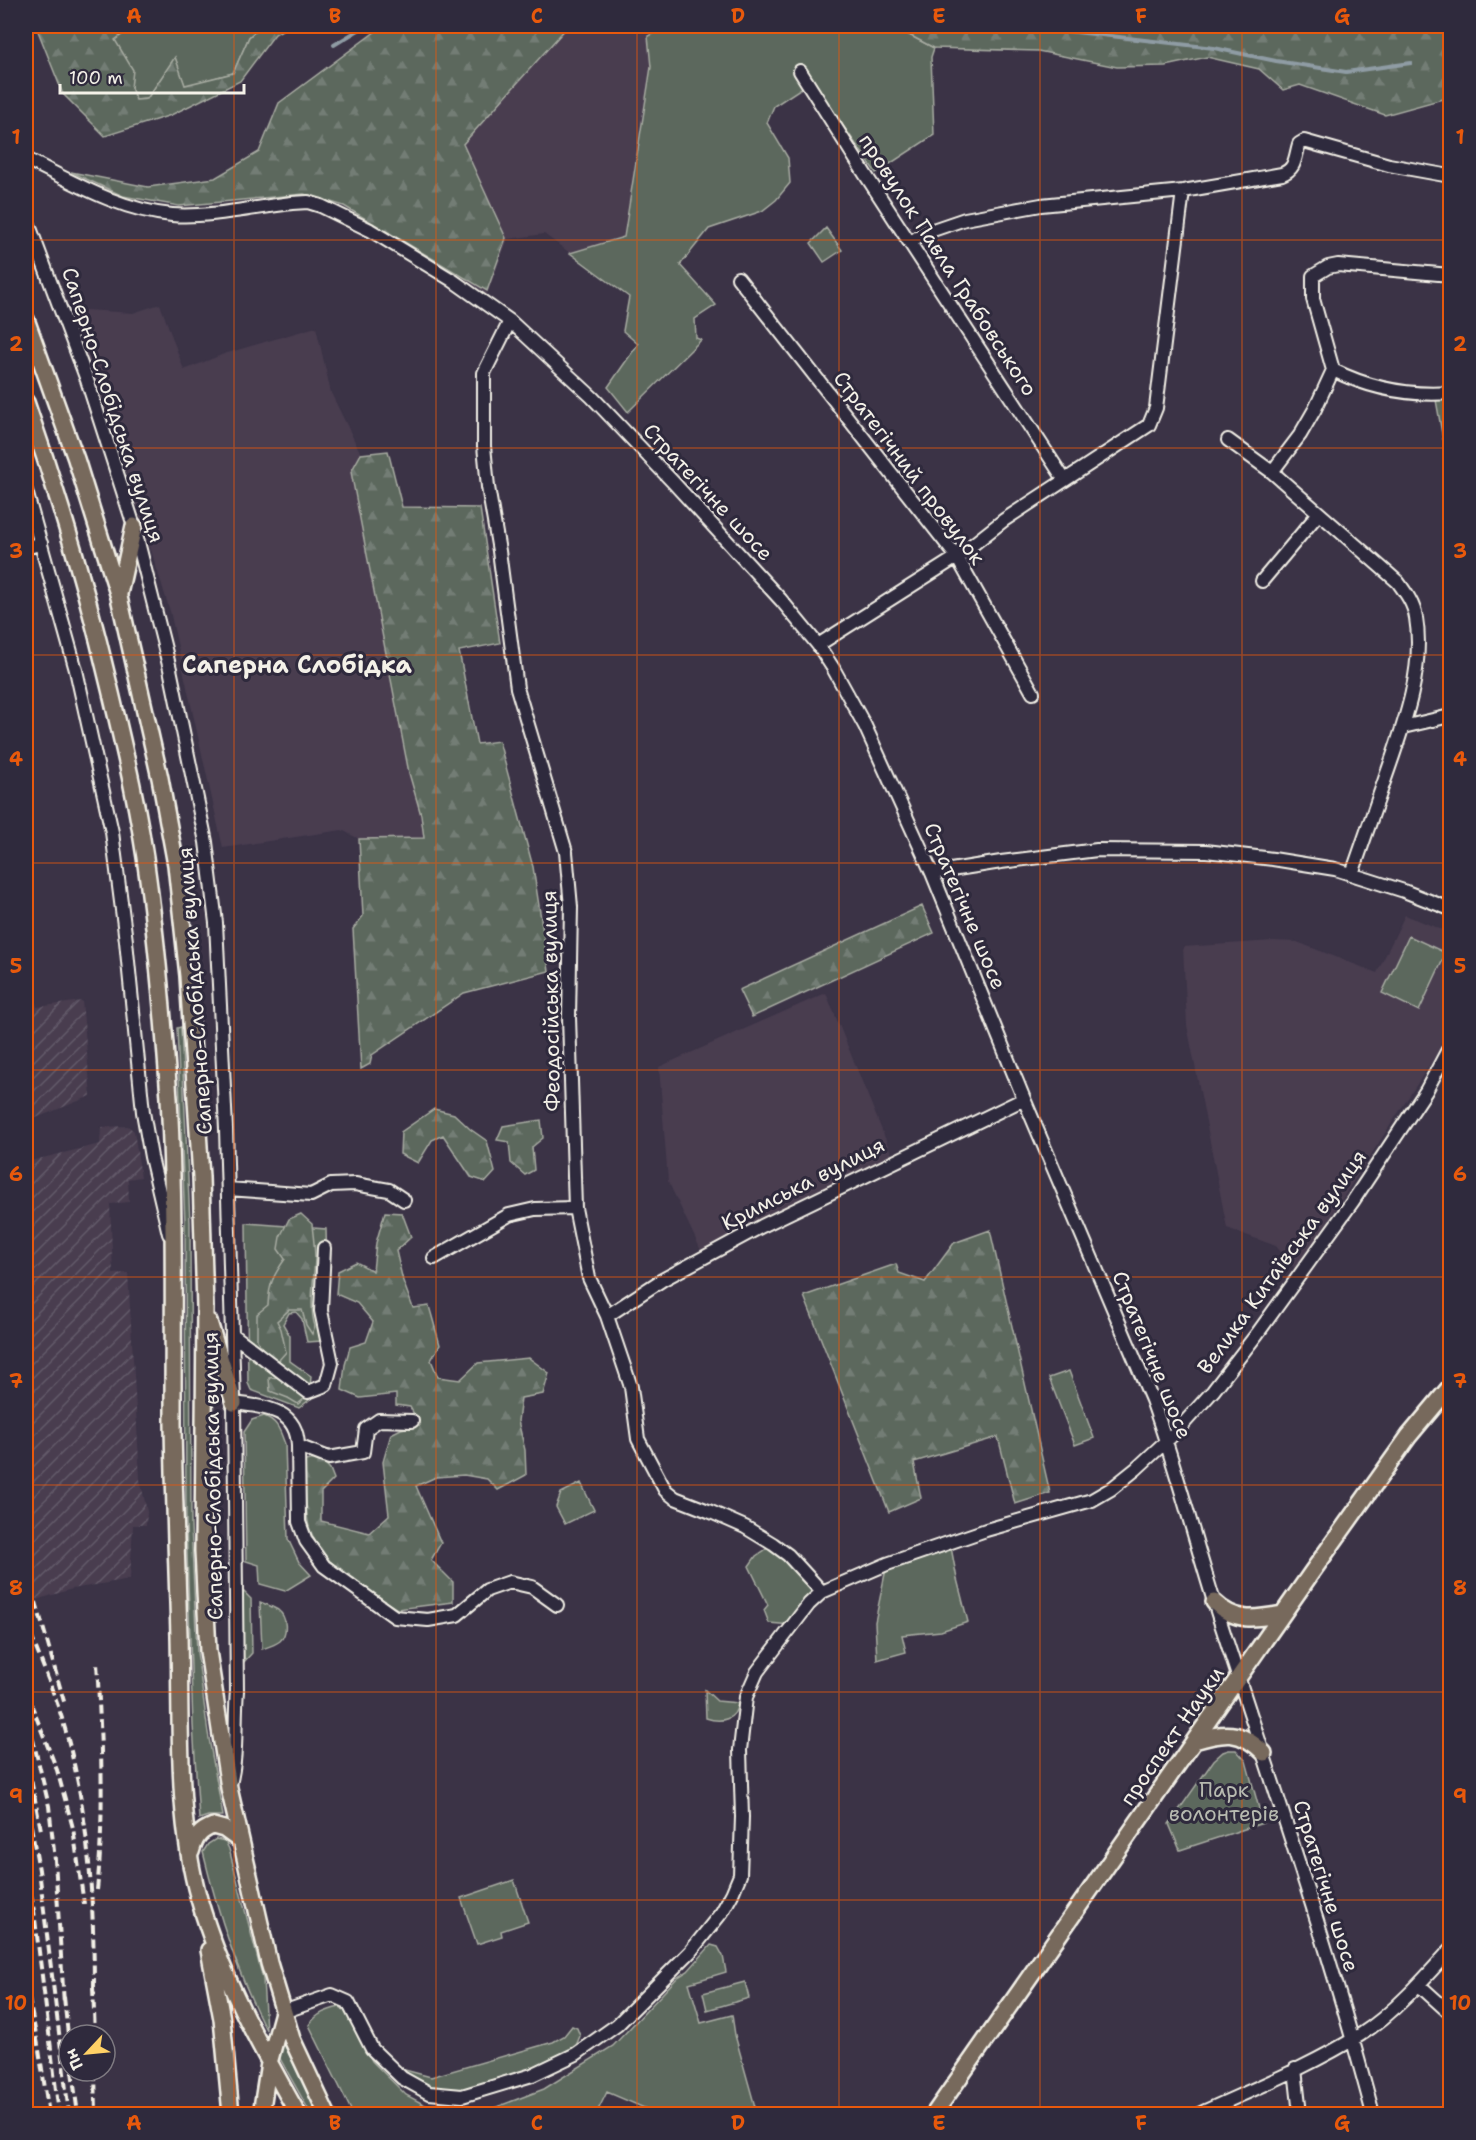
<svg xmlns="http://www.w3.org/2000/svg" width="1476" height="2140" font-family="'Shantell Sans',sans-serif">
  <defs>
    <pattern id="industrial-furrows" width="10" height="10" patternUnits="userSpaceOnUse" patternTransform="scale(1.5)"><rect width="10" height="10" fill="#493d50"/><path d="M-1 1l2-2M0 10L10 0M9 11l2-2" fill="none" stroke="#645a69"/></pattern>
    <pattern id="forest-firs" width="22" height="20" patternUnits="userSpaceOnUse" patternTransform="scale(1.5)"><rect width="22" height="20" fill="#5b675d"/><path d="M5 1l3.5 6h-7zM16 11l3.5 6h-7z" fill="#737d74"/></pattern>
  </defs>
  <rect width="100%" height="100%" fill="#3b3346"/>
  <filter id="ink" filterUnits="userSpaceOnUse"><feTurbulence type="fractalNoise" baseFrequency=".0167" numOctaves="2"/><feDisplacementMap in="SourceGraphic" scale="12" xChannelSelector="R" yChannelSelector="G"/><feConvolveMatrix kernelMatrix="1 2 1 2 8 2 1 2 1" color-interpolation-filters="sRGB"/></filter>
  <g filter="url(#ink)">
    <!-- built -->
    <path fill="#493d50" d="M568 26H643L648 36 651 67 623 237 570 253 544 234 508 239 486 297 362 222 386 146 462 144Z
      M160 304 184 370 224 354 316 327 331 393 361 454 351 472 409 773 421 815 424 838 359 839 342 830 223 848 170 611 122 457 70 309 133 313Z
      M1405 915 1450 933V1020L1438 1052 1296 1270 1276 1246 1227 1228 1187 1025 1183 947 1273 941 1297 942 1377 973Z
      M826 993 894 1160 708 1265 668 1181 659 1067Z"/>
    <!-- industrial -->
    <path fill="url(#industrial-furrows)" d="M26 965 37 1007 82 1001 91 1096 26 1122Z
      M128 1126 134 1131 141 1177 128 1179 129 1202 110 1204 113 1274 128 1273 140 1479 147 1512 146 1525H133L130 1579 72 1589 26 1603V1162L100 1144 101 1127Z"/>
    <!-- green -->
    <path fill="#5b675d" stroke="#a8aca2" stroke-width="1.5" d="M134 26H261L249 37 233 73 185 86 175 58 147 99 135 100 131 88 132 70 114 39Z
      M668 26H892L934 48 931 57 934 135 876 173 812 81 774 106 767 123 788 158 790 183 776 200 762 211 709 229 680 265 716 305 695 319 696 338 701 340 628 412 608 387 638 344 623 331 629 297 570 253 624 237 651 67 648 36Z
      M826 228 842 250 824 262 811 243Z
      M1450 398V440L1443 439 1436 400Z
      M1409 936 1446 953 1419 1011 1382 993Z
      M181 1027 190 1222 191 1525 197 1652 208 1733 223 1816H208L199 1819 193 1725 186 1524 185 1223 177 1028Z
      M246 1223 326 1229 328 1308 317 1311 322 1341 307 1342 302 1319 296 1312 289 1313 283 1324 290 1336V1361L311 1376 309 1400 299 1408 251 1390 248 1383Z
      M1069 1371 1094 1438 1075 1445 1049 1378Z
      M264 1416C278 1421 280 1431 285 1444L288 1539 299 1562 311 1575 285 1591 260 1584 259 1565 246 1561 244 1432 252 1420Z
      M581 1483 594 1510 565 1524 556 1507 561 1493Z
      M950 1542 957 1579 968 1622 941 1631 902 1635 906 1652 877 1660 875 1622 887 1564Z
      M771 1546 822 1592 792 1625 769 1623 764 1610 768 1605 749 1566 756 1556Z
      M243 1591 251 1599 252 1653 243 1663Z
      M260 1602C266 1604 273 1607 278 1610 287 1617 288 1633 280 1641 275 1645 268 1647 262 1649Z
      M705 1690 717 1701 738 1703C736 1720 721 1723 706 1718Z
      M1229 1750H1236L1246 1761 1263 1823 1180 1850 1169 1824 1214 1760 1223 1752Z
      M216 1839 225 1841 229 1849 263 1979 266 2030C237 1973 218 1914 203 1852L208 1844Z
      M514 1880 528 1922 501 1931 502 1936 477 1944 461 1898Z
      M711 1945 718 1947 723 1956 726 1972 689 1983 701 2023 732 2015 735 2035 757 2114H651L647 2109 607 2092 596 2114H353L309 2025C317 2013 327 2010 340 2007L347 2013 372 2061 406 2095 425 2105 448 2111 494 2108 544 2089 613 2046 678 1977 688 1971Z
      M745 1982 749 1998 707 2010 703 1993Z
      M572 2026 577 2028 580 2036 575 2048C537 2067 484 2094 442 2090 436 2090 429 2086 424 2084 415 2081 406 2077 401 2069L431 2077 553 2042 564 2036Z
      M283 2042 318 2114H311L278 2055Z"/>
    <!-- forest -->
    <path fill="url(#forest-firs)" stroke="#a8aca2" stroke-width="1.5" d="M36 26H134L115 40 133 70 131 88 136 100 147 99 175 57 185 85 233 73 249 37 261 26H289L275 34 240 81 171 115 105 136 63 94Z
      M383 26H568L463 144 506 238 487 291 344 206 304 194 179 206 123 196 71 172 148 187 215 178 259 152 279 103Z
      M892 26H1450V97L1385 115 1300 85 1283 90 1259 69 1207 57 1165 66 1117 67 1038 51 934 48Z
      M388 451 402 507 480 508 500 643 459 651 477 744 499 741 533 867 549 971 464 993 372 1055 370 1064 361 1069 353 929 363 916 359 839 424 838 421 815 409 773 351 472 361 454Z
      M922 906 934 933 752 1017 739 990Z
      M434 1109 454 1114 470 1129 487 1141 495 1172 486 1182 471 1177 443 1135 432 1140 418 1163 400 1154 401 1132Z
      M541 1120 543 1138 532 1147 534 1170 525 1175 511 1163 509 1142 497 1140 503 1126Z
      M385 1212 402 1213 411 1237 396 1251 403 1281 413 1308 429 1306 440 1345 431 1360 438 1377 460 1380 478 1363 529 1358 549 1373 543 1394 521 1398 518 1421 525 1450 526 1475 498 1490 487 1479 464 1475 436 1477 416 1486 441 1543 431 1560 453 1582V1602L397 1609C365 1588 324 1568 310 1530 304 1514 306 1478 305 1461L320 1458 330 1469 334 1479 321 1492V1521L369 1533 389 1515 383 1462 391 1434 401 1429 420 1425 410 1407 396 1405V1394L360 1398 342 1390 345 1365 350 1347 366 1342 373 1322 357 1303 336 1294 338 1271 356 1262 373 1271 376 1243Z
      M301 1214 312 1224C313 1236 315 1247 315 1259 314 1277 309 1310 315 1326L312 1334 306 1325 302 1310H289L277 1321 281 1329 286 1352 279 1360 267 1357 257 1340V1314L268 1305C269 1284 273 1276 285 1259L278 1249 280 1237 289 1219Z
      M990 1230 1050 1493 1015 1504 998 1437 914 1462 921 1498 889 1512 804 1296 896 1264 899 1273 925 1282 954 1243Z
      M280 1377 306 1397 298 1404 288 1398 270 1391 269 1378Z"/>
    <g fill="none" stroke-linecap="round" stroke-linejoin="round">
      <!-- stream -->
      <path stroke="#8f9ca4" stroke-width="4" d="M1024 26 1214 48 1276 61 1346 72 1411 63
        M334 45 365 26"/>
      <!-- minor casing -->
      <g stroke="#f4f1e8" stroke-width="16">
        <path id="minor" d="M800 71 865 174 1064 479
          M26 159C73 182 118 210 172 215 207 218 257 207 292 203L308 202 321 206 370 230 452 280 510 321 592 397 672 481 781 600 818 645 833 668 865 726 932 873 1024 1099 1152 1400C1179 1475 1198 1554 1223 1630 1275 1791 1330 1951 1373 2114
          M26 217 87 380 134 526 170 669 206 842 216 923 226 1129 234 1403 237 1691C234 1723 238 1754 230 1784
          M910 243 924 233 965 219 1041 205 1183 191 1282 174C1296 169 1295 157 1299 144L1304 141 1389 165 1450 176
          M738 278 957 557 1033 693
          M510 321 484 373V446L488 487 499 551 517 688 566 852 571 907 569 1017 575 1208 589 1278 607 1316 631 1387 638 1439 665 1490 675 1498 711 1512 745 1527 773 1544 788 1555 822 1592
          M1333 370C1369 388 1410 396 1450 393
          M1228 440 1272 472 1398 582C1406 593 1414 604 1416 618 1425 670 1402 730 1385 779 1374 810 1363 842 1352 874
          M1272 472 1300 435 1315 409 1333 370 1313 299V276L1328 267 1338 265 1450 275
          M26 491 76 670 112 832 126 941 143 1112 151 1157 169 1234
          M26 548 41 543
          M1262 581 1319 513
          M818 645 957 557 1004 520 1149 425 1156 408 1183 191
          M1403 727 1450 716
          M932 873 1001 862 1097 850 1206 851 1273 859 1335 869 1404 891 1450 909
          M228 1189 311 1195 331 1185 355 1184 389 1190 404 1200
          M434 1258 509 1215 535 1209 575 1208
          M607 1316 662 1280 762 1226 1024 1099
          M232 1334 308 1392 326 1385 332 1363 321 1311 324 1248
          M234 1403C264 1407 297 1408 298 1446L329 1458 363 1452 366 1429 379 1420 412 1421
          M298 1446 299 1522 306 1541 324 1566 395 1617 428 1620 457 1615 487 1590 510 1582 532 1587 557 1605
          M1419 1985 1450 2013
          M283 2012 332 1995 348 2002 372 2049 402 2078 429 2093 462 2096 532 2075 576 2054 617 2025 690 1952 722 1912 732 1894 740 1875 742 1817 740 1750 746 1697 757 1672 809 1604 822 1592 887 1564 986 1530 1092 1500 1111 1489 1136 1469 1176 1432 1213 1391 1257 1334 1353 1201 1426 1091 1450 1046
          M1295 2069 1300 2114
          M1199 2114C1251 2090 1311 2066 1360 2035 1392 2015 1425 1978 1450 1950"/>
      </g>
      <!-- major casing -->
      <g stroke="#f4f1e8" stroke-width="20">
        <path id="major" d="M26 319 76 459 119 597 160 778 176 865 188 976 201 1177 205 1307 203 1551 208 1651 229 1788 269 1963 292 2039 327 2114
          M26 402C59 496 87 591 110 689 125 752 140 815 148 879 158 952 164 1025 169 1098 175 1207 173 1316 173 1424 174 1495 177 1565 179 1636 181 1719 176 1819 199 1899 221 1976 259 2045 298 2114
          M119 594 134 526
          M209 1322 234 1403
          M1214 1602C1236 1623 1255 1619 1282 1614
          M1194 1741C1224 1732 1240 1729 1264 1753
          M191 1852C195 1838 199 1831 213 1826L224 1829 239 1840
          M209 1950 222 2019 231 2114
          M261 2114 269 2063 283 2012
          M934 2114 1312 1572 1409 1436 1450 1387"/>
      </g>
      <!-- minor -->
      <use href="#minor" stroke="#2f2a3d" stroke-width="12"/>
      <!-- major -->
      <use href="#major" stroke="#77695c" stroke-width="15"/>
      <!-- rail -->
      <path stroke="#f4f1e8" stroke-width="4" stroke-dasharray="9 4.5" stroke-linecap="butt" d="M36 1602 65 1705
        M26 1623C37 1651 49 1680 59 1709 89 1801 94 1899 94 1995
        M26 1691 57 1770 73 1828 84 1904
        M26 1711 49 1806 55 1860 64 2004
        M26 1754 41 1830
        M26 1799 39 1870 69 2114
        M26 1867 34 1911 59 2114
        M97 1890C105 1814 101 1738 97 1662
        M26 1984 39 2050 49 2114
        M93 1987 95 2035
        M64 1997 69 2044
        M72 2071 78 2114
        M95 2071 96 2114"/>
    </g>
  </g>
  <!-- grid -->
  <path fill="none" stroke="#e8590c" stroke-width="1.5" stroke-opacity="0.55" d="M234 26V2114M436 26V2114M637 26V2114M839 26V2114M1040 26V2114M1242 26V2114M26 240H1450M26 448H1450M26 655H1450M26 863H1450M26 1070H1450M26 1277H1450M26 1485H1450M26 1692H1450M26 1900H1450"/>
  <g text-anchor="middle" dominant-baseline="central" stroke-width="6" stroke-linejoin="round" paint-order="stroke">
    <!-- street labels -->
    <g font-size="21" fill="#f4f1e8" stroke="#2f2a3d">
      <text transform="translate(948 265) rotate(57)">провулок Павла Грабовського</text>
      <text transform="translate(113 405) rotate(72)">Саперно-Слобідська вулиця</text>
      <text transform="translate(909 468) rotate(53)">Стратегічний провулок</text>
      <text transform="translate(708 492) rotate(47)">Стратегічне шосе</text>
      <text transform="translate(965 906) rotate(67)">Стратегічне шосе</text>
      <text transform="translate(195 991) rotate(-94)">Саперно-Слобідська вулиця</text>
      <text transform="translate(551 1001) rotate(-91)">Феодосійська вулиця</text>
      <text transform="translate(803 1184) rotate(-27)">Кримська вулиця</text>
      <text transform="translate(1282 1262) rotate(-54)">Велика Китаївська вулиця</text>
      <text transform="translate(1152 1355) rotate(68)">Стратегічне шосе</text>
      <text transform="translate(213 1476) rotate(-91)">Саперно-Слобідська вулиця</text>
      <text transform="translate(1172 1736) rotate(-55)">проспект Науки</text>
      <text transform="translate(1326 1886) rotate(73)">Стратегічне шосе</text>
    </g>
    <!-- park labels -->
    <g font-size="21" fill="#b7bab0" stroke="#2f2a3d">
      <text x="1224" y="1790">Парк<tspan x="1224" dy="24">волонтерів</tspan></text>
    </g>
    <!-- quarter labels -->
    <g font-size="24" font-weight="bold" fill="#f4f1e8" stroke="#2f2a3d">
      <text x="297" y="665">Саперна Слобідка</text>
    </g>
  </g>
  <!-- margin -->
  <rect width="1476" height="2140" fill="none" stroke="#2f2a3d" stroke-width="66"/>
  <!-- north arrow -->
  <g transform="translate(87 2053) rotate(244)"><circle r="28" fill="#2f2a3d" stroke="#7e7a81" stroke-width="1.5"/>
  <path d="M0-4.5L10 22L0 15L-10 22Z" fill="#ffd166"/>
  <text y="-9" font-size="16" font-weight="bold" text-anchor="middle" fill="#f4f1e8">Пн</text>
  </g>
  <!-- scale -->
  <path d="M60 84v9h184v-9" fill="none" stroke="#f4f1e8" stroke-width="3"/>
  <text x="69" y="84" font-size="18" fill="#f4f1e8" stroke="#2f2a3d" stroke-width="4.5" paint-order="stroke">100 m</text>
  <rect x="33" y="33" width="1410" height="2074" fill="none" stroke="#e8590c" stroke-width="2"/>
  <g font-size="20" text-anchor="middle" font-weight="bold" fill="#e8590c">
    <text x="134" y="23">A</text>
    <text x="335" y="23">B</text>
    <text x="537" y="23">C</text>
    <text x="738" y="23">D</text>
    <text x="939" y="23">E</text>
    <text x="1141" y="23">F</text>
    <text x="1342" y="23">G</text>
    <text x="16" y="144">1</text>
    <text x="1460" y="144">1</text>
    <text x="16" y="351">2</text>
    <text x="1460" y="351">2</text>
    <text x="16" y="558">3</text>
    <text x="1460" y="558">3</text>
    <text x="16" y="766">4</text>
    <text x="1460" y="766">4</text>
    <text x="16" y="973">5</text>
    <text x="1460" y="973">5</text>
    <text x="16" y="1181">6</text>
    <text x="1460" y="1181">6</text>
    <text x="16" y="1388">7</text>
    <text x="1460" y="1388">7</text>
    <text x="16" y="1595">8</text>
    <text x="1460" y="1595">8</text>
    <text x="16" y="1803">9</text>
    <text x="1460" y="1803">9</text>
    <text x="16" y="2010">10</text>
    <text x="1460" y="2010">10</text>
    <text x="134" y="2130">A</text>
    <text x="335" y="2130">B</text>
    <text x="537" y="2130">C</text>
    <text x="738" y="2130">D</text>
    <text x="939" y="2130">E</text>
    <text x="1141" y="2130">F</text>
    <text x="1342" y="2130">G</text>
  </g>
</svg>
